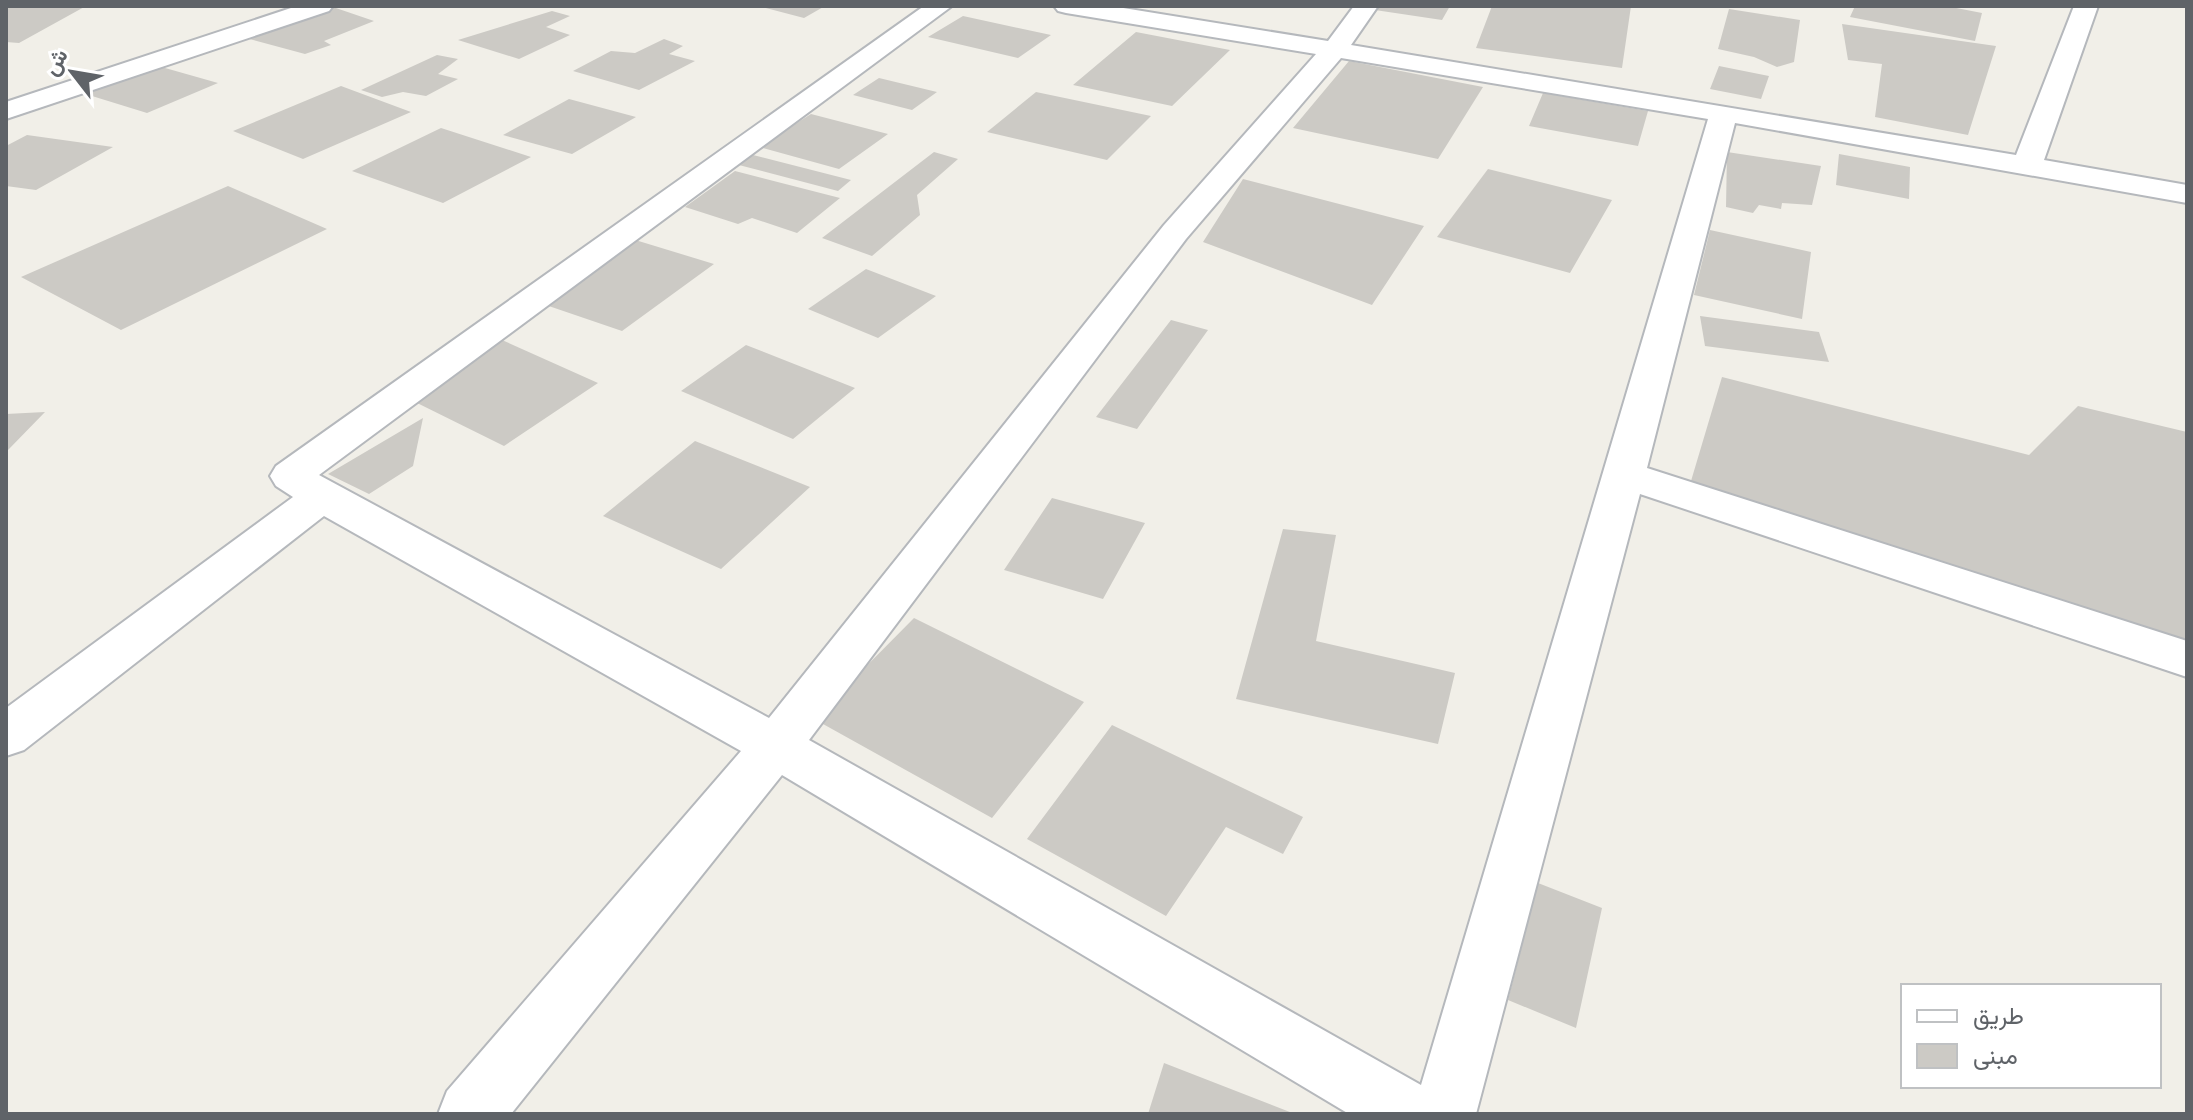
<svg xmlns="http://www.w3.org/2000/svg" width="2193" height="1120" font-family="Signika,Vazirmatn,sans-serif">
  <rect width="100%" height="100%" fill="#f1efe8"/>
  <!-- building -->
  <path fill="#cccac5" d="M6 6H86L19 43 6 42Z
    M330 6 374 21 324 41 331 45 305 54 242 37Z
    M758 6H825L804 18Z
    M1378 6H1450L1442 20 1375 10Z
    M1492 6H1631L1622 68 1476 48Z
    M1855 6H1946L1982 13 1975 41 1850 17Z
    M1729 9 1800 20 1794 62 1777 67 1754 57 1718 49Z
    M552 11 570 16 546 27 570 35 519 59 458 40Z
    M963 16 1051 35 1018 58 928 37Z
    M1842 24 1996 46 1968 135 1875 117 1882 64 1848 60Z
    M1136 32 1230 50 1172 106 1073 85Z
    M664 39 683 46 669 54 695 61 639 90 573 71 611 51 635 53Z
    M437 55 458 59 438 74 458 79 426 96 403 92 382 97 361 90Z
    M1349 61 1483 87 1438 159 1293 128Z
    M151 64 218 83 147 113 79 92Z
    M1719 66 1769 76 1761 99 1710 89Z
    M879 78 937 92 912 110 853 95Z
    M341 86 411 112 303 159 233 131Z
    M1036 92 1151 116 1107 160 987 132Z
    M1543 93 1648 111 1638 146 1529 126Z
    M569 99 636 117 572 154 503 135Z
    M811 114 888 134 839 169 759 147Z
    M441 128 531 157 443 203 352 171Z
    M27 135 113 147 36 190 6 186V146Z
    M934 152 958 159 917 195 920 215 872 256 822 238Z
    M1727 152 1821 166 1812 205 1782 203 1781 209 1759 205 1753 213 1726 207Z
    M749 154 851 180 838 191 735 164Z
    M1839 154 1910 167 1909 199 1836 185Z
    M1488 169 1612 200 1570 273 1437 237Z
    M735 171 840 198 797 233 752 218 738 224 685 207Z
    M1243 179 1424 226 1372 305 1203 242Z
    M228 186 327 229 121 330 21 277Z
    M1710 230 1811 252 1802 319 1694 295Z
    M632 239 714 264 622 331 537 302Z
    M866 269 936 296 878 338 808 309Z
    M1700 316 1819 332 1829 362 1705 346Z
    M1171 320 1208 330 1137 429 1096 417Z
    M502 340 598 383 504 446 407 398Z
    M746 345 855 388 793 439 681 391Z
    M1722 377 2029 455 2078 406 2187 432V642L1691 481Z
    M45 412 9 449 6 452V414Z
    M423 418 413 466 369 494 328 474Z
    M695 441 810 487 721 569 603 516Z
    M1052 498 1145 523 1103 599 1004 570Z
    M1283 529 1336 535 1316 641 1455 673 1438 744 1236 699Z
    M914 618 1084 702 992 818 814 719Z
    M1112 725 1303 817 1283 854 1226 827 1166 916 1027 839Z
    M1538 883 1602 908 1576 1028 1508 1000Z
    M1164 1063 1295 1114H1148Z"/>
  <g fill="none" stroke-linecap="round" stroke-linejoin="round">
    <!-- street casing -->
    <g stroke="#b5b8bc" stroke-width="4">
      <path id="street" d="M297 6H333L329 11 6 119V102Z
        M924 6H952L319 475 769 718 1164 225 1316 54 1066 13 1058 11 1054 6H1111L1328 41 1354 6H1378L1351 45 2016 155 2074 6H2098L2044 160 2187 185V203L1735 123 1647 468 2187 641V677L1640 494 1476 1114H1349L782 775 511 1114H438L447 1091 741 751 324 516 24 750 6 756V708L293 497 276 486 270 476 276 466ZM1341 58 1708 119 1421 1085 809 740 1186 239Z"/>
    </g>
    <!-- street -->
    <use href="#street" fill="#fff" fill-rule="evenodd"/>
  </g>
  <!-- border -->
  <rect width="2193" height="1120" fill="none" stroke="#5f6368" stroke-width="16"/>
  <!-- legend -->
  <rect x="1901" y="984" width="260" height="104" fill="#ffffff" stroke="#bfc1c3" stroke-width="2"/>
  <rect x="1917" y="1010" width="40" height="12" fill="#ffffff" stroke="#bfc1c3" stroke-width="2"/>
  <text x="1973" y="1024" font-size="24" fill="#5f6368">طريق</text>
  <rect x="1917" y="1044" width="40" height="24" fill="#cccac5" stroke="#bfc1c3" stroke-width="2"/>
  <text x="1973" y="1064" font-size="24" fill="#5f6368">مبنى</text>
  <!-- north arrow -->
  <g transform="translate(72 72) rotate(301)" stroke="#ffffff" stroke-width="6" paint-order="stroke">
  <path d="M0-6L14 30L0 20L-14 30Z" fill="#5f6368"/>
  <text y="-12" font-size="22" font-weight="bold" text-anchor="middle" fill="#5f6368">ش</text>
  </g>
</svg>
